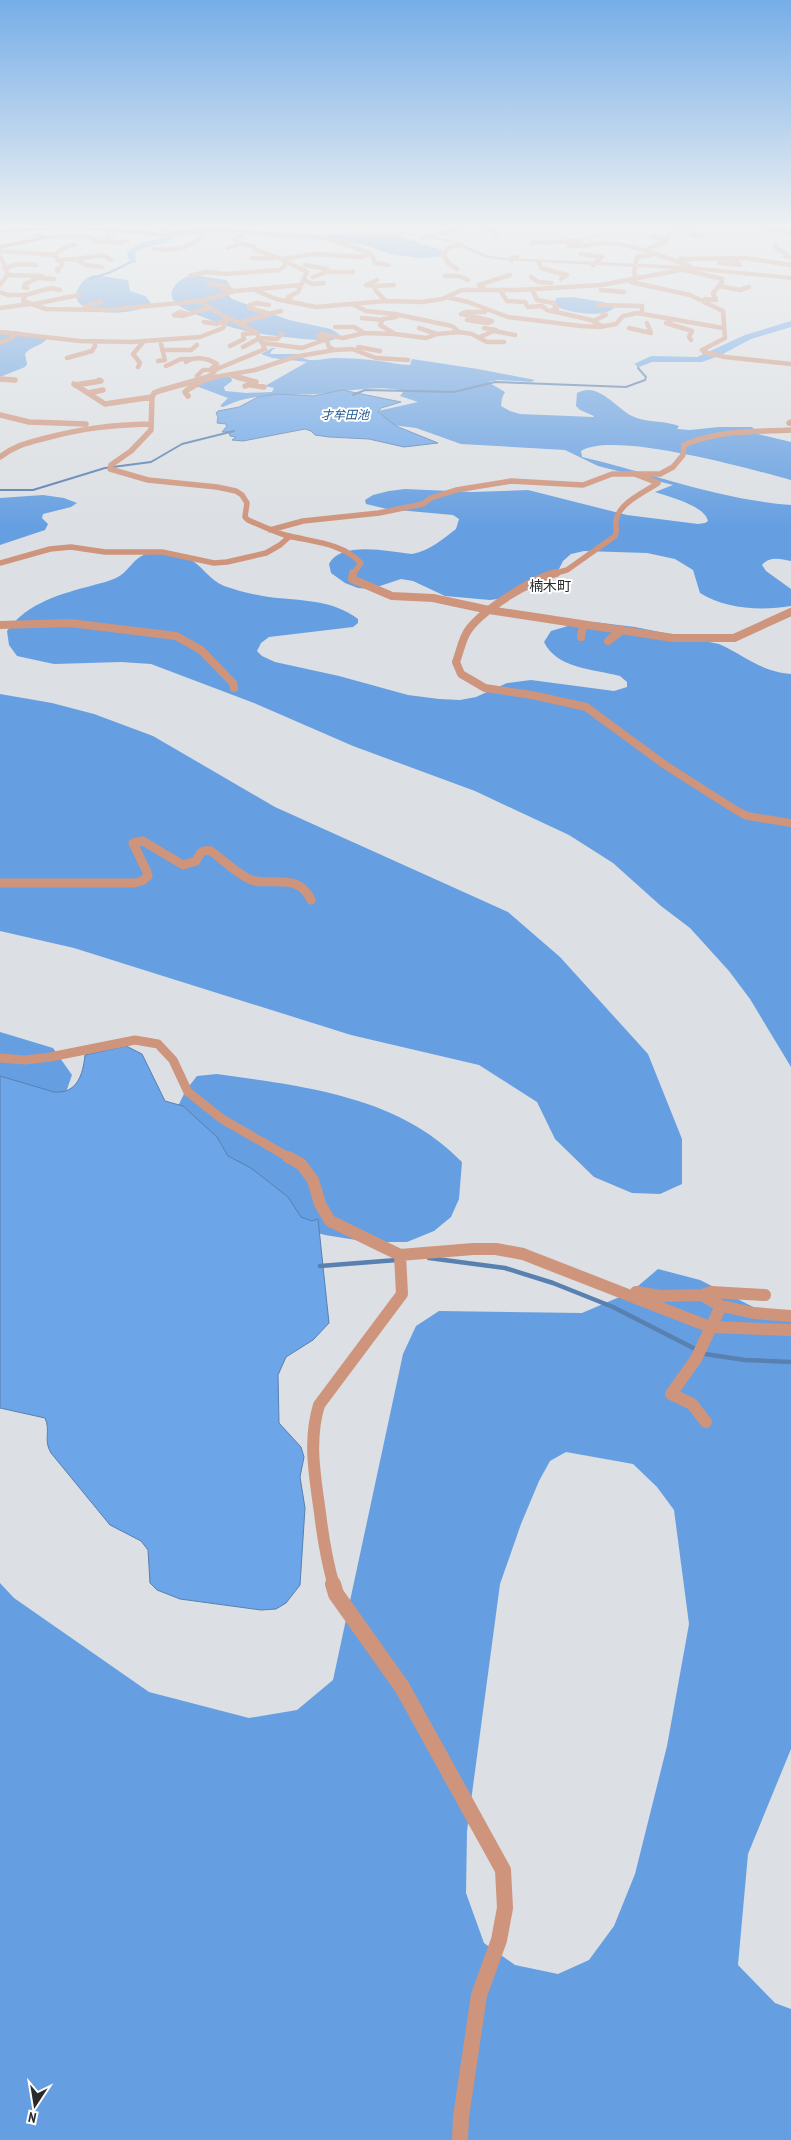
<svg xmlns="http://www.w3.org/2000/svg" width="791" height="2140" font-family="'PT Sans Narrow','Noto Sans JP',sans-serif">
  <rect width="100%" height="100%" fill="#dcdfe3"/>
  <!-- forest -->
  <path fill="#669fe1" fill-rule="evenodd" d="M328 234 394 235 448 252 446 256 420 258 390 254 364 245 343 242 324 236Z
    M94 275 128 280 130 291 145 296 151 303C133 319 61 316 79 287 83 280 87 277 94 275Z
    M193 275 226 280 231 287 228 295 232 299 289 320 331 329 339 334 338 338 329 341C290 338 245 335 208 319 197 314 162 304 174 287 179 280 185 277 193 275Z
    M572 297 603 302 615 307C606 319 566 313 554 305L556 298Z
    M0 330 21 332 47 339C41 346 31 346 25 354L27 364 25 367 0 377Z
    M272 348H276L272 350 270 354H298C308 365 323 358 336 358 350 358 365 359 379 361 390 362 399 365 410 365L412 359 478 369 535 380 531 382 498 380 488 382 505 392 502 398 501 406 510 411 520 414 593 417 594 416 580 410 576 406 577 393C598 381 616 408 632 416 646 423 664 420 679 426L677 429 690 430 719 427H752L754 429V433L791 442V480C751 469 613 430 581 451L582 457C651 473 720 500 791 505V561C780 559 770 556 762 565L766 571 791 589V606C761 611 725 609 700 593L693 570 675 559 647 553 584 551 571 554 563 561 559 569 536 587 505 598 490 600 445 596 413 581 401 579 371 589 358 588 345 583 331 573 329 564C341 540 390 552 412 554 429 551 443 539 456 529L459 519 453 515 387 509 366 504 365 500 373 495 389 491 405 489 472 492 528 490 627 515 698 524 705 523 708 521C704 505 669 497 655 492L673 485 598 466 565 450 461 444 416 428 392 425 378 411 418 402 400 396 403 392 400 390C372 385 345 392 317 394 284 396 253 392 223 407L220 406 228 398 196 386 218 376 231 377 232 381 224 387 225 391 246 393 272 392 274 388 265 386 307 362 272 358 261 354Z
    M43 495 64 498 77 503 71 507 43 514 42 518 48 524 45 530 0 545V498Z
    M146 554C159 554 176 552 188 558 202 565 209 580 224 586 239 591 254 595 269 597 300 601 332 599 358 619V623L353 627 269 637 261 643 257 651 262 656 275 662 339 676 408 695 439 699 460 700 476 697 507 683 531 680 614 691 627 687V682L620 676C594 669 557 669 544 642L551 631 578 623 594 622 635 627 719 644C746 656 759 671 791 674V1067L750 999 729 971 690 928 661 906 613 863 569 835 475 791 353 746 254 703 151 664 121 662 54 664 17 656 9 645 7 631C28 602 61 594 94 585 101 583 110 581 116 578 129 572 132 559 146 554Z
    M0 694 52 703 94 714 153 736 275 807 508 912 560 957 648 1054 682 1139V1184L660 1194 632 1193 594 1177 555 1139 537 1102 479 1065 351 1035 74 948 0 931Z
    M0 1032 53 1048 72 1075 58 1115 0 1134Z
    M217 1074C303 1086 399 1096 462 1162L459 1199 451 1217 434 1231 407 1242H369L325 1235 288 1225 173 1116 186 1090 197 1076Z
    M658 1269 700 1280 765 1313 791 1320V1749L748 1854 738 1965 775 2003 791 2009V2140H0V1583L14 1598 149 1692 249 1718 297 1710 333 1680 403 1354 416 1326 439 1311 582 1313 631 1292ZM566 1452 633 1464 657 1487 674 1510 689 1624 667 1746 635 1874 614 1926 589 1960 558 1974 515 1965 484 1943 466 1893 467 1831 500 1584 521 1524 539 1481 550 1461Z"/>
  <!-- water -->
  <path fill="#6ca5e8" stroke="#5880b0" d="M342 390 401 402 381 408 378 412 396 426 438 443 404 447 369 439 329 437 315 435 311 431 305 429 243 441 232 440 236 437 230 436 229 432H222L227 426 226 424 217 423 218 417 216 413 218 411 239 407 258 397 278 394 313 396Z
    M126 1046 142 1054 165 1101 183 1106 217 1137 228 1156 251 1168 288 1197 301 1217 312 1221 318 1219 329 1323 313 1340 286 1357 278 1375 279 1423 301 1447 304 1457 300 1477 305 1508 300 1585 286 1603 276 1609 261 1610 180 1599 157 1590 150 1583 148 1550 141 1541 110 1525 51 1453C43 1440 51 1431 45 1418L0 1408V1076L54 1092C77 1094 83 1075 85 1055Z"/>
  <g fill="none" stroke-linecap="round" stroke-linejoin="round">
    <!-- stream-far1 -->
    <path stroke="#5880b0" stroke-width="2" d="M90 279 111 272 133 261
      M353 395 365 390 454 392 495 382 626 387 645 380 646 377 638 368 639 364
      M0 490H33L105 468 151 462 182 444 234 431"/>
    <!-- stream -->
    <path stroke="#5880b0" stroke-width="4.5" d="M429 1258 505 1268 553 1283 613 1307 705 1354 745 1360 791 1362
      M320 1266 397 1260"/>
    <!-- river -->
    <path fill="#6ca5e8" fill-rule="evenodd" d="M174 232 178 234 167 242 138 250 135 253 136 263 129 261 127 252 138 244 161 238Z
      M791 321V327L751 339 719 356 702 362H652L639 367 634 364 651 356 697 357 745 335Z"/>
    <!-- minor-far5 -->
    <path stroke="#cf947c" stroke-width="4.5" d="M159 227 169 233
      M480 227 489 229 497 235
      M684 227 693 233 692 235H703
      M759 227 791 233
      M182 233 217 230 325 238 368 252V255L361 257 315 254 281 259 307 272 298 292 288 297 292 302
      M241 236 234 239 239 244 254 246V249L281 259
      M51 237H90L99 242H106L109 235 114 233 113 230
      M651 237 668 239
      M423 238 468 227
      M581 240 569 246C582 247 595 243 608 243 633 244 664 258 688 265L691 268
      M108 241 119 243 127 241
      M532 243 575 241
      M775 245 776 248 786 253 785 256 791 257
      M228 248 239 244
      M154 249C173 250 191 250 204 234
      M0 251 54 255 62 263 61 267 57 269 58 271
      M369 254 372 255 375 263 389 265
      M581 254 602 257 593 265
      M0 255 8 274 0 285
      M54 255 68 246 75 245
      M650 255 649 248 666 242 672 229 683 227
      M252 258H273
      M77 259 102 255 111 260
      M680 259 745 258 791 265
      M58 260 76 259 85 265 102 267
      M512 260V258L517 257
      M539 262 541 268 567 275 561 279
      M719 263 740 265 730 259
      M305 265 327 269
      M4 268 20 264 36 265
      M457 269 449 264 443 254 449 247 461 245
      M685 270 722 279V282L713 293 716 300 705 299
      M7 275 42 276 25 284 24 287 27 288
      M190 276 206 272 225 274 279 270 285 266V262
      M445 276H459L468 280
      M313 277 326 272H353
      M531 277 538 282 551 283
      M40 278 54 279
      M636 279 634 272 637 257 650 255
      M303 280 313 284 324 283
      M377 280 366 285 374 286 376 291 386 301
      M631 282 690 295 723 311 725 338 702 350 704 352 725 357 791 364
      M208 283 226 286 223 289 232 290
      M374 286 394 285
      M719 286 740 290 749 287
      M483 287 479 285 510 275
      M532 289 537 300 553 303 557 308 550 311
      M255 290 276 299 316 307 385 301 422 302 442 299 462 290H518L601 285 691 268
      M500 290 507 301 525 302 528 307 542 306 547 310
      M601 290 624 292
      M0 292 8 295H25L23 301 46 309 106 310 201 301 235 291 301 285
      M25 295 51 288 60 290
      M446 297 468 302 508 317 581 326 599 327 616 324 623 316 637 313 723 328
      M201 301 216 312 256 332 265 349 217 369 207 378
      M34 304 79 295
      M354 305 366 311 395 314 452 326 459 332
      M598 305 642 306V311
      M85 306 101 302
      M0 308 29 304
      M552 311 591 320 602 326
      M187 314 180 312 174 315 182 316 209 308
      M268 314 281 311
      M362 318 382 320
      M674 319 666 323 692 331 689 337 691 340
      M467 320 488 323 492 321 461 314 466 312H485
      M593 321 606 315 603 314
      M204 322 217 324 226 320
      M237 323 268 315 267 313 249 308 250 305 257 303 269 305
      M335 327H354L364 333 395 334 380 325 383 319 396 317
      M629 328 651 333 647 323
      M494 331 515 335
      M0 332 80 341 131 342 200 337 223 328 228 319
      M395 334 426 338 437 334 419 328
      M437 334 459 332 472 334 487 342H504
      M480 337 496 330 484 328
      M0 343 12 338 15 333
      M263 343 302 348 327 339
      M230 346 244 339 243 334 255 333
      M243 347 260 338 277 339 282 334
      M358 347 380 351
      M162 350H191L197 345
      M334 350 352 349 376 358 408 360
      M67 358 92 351 95 346 94 341
      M158 361 165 360 161 344
      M186 362C195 356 208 358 217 364L212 368
      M166 366 181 359H190
      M138 367 140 363 133 354 144 341
      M197 376 203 370 217 369
      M233 376 242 378
      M209 378 255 370 294 357 334 350 329 347 326 339 318 336 321 334 343 338 364 333"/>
    <!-- minor-far4 -->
    <path stroke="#cf947c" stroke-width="5.5" d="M237 377 256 382 245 386
      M0 379 15 380
      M74 384 105 404 152 397 154 393 159 391 208 377
      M75 385 101 381 99 380
      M251 385 264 387
      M88 393 103 390
      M188 396 185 392 187 390 206 379 216 377
      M152 397 151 430 131 451 111 465 110 469 148 480 217 487 236 491 242 495 247 503 245 517 248 520C260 525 272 531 285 535 311 542 341 542 361 563L353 574
      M0 415 29 422 86 424
      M791 422 789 423H791
      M0 457C16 445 27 443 46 438 83 428 113 425 151 424
      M270 530 303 521 379 513 423 504 431 498 456 490 511 481 583 485 612 474H660L673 467 683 455 684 445C718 430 754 432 791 430
      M0 563 50 549 71 547 105 552H162L214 563 227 562 266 553 280 545 290 536
      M552 574 567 570 615 536C618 528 615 527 616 520 619 503 645 492 658 483L632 473"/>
    <!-- minor-far3 -->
    <path stroke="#cf947c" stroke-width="8" d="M353 573 352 579 392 596 433 598 489 610 673 638H734L791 612
      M556 573C532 579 484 609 469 629 462 638 460 652 456 662L461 674 485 688 532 695 586 707 665 765 734 809 747 816 791 823
      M0 625 70 623 176 636 201 650 233 683 234 688
      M581 637 583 625
      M608 641 622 630"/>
    <!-- minor-far2 -->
    <path stroke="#cf947c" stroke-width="9" d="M0 883H134L142 881 148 876 147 872 133 843 143 841 183 865 196 861C200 853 202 849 211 851 223 860 235 872 249 879 266 888 298 870 311 900
      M0 1058 25 1060 50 1057 135 1040 158 1044 173 1060 188 1092 222 1119 290 1158"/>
    <!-- minor-far1 -->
    <path stroke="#cf947c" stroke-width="12" d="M288 1157 301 1164 313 1180 320 1204 330 1221 400 1255 473 1249H496L523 1254 710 1327 791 1330
      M636 1292 660 1296 702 1295 711 1292 765 1295
      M702 1295 721 1306 696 1359 671 1394 692 1404 706 1422
      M721 1306 754 1313 791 1316
      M334 1586C327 1562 323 1538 320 1513 315 1476 308 1441 319 1405L402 1294 400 1255"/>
    <!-- minor -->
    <path stroke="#cf947c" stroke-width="16" d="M333 1584 336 1594 402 1687 503 1870 505 1908 499 1940 479 1995 461 2117 460 2140"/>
    <!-- tertiary -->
    <path fill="#cf947c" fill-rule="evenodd" d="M366 227 451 240 487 255 502 258 691 266 791 276V280L691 270 502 260 484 257 450 242Z
      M627 227H634L581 241 579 240Z"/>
    <!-- secondary -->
    <path fill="#c26d4a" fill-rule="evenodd" d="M52 227H103L164 232 205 227C175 244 133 232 101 231 67 229 34 230 0 233V229Z
      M35 233 54 237 0 249V245L41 237 33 236Z"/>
    <!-- rail -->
    <path stroke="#4d4f51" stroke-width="2" stroke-dasharray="4 4" stroke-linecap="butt" d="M773 227 791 230"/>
  </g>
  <!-- sky -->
  <linearGradient id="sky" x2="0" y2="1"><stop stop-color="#76aee8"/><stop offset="0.43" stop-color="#eff1f2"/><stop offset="1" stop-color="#eff1f2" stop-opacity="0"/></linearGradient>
  <rect width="791" height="526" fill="url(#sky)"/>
  <g text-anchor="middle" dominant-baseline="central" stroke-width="4" stroke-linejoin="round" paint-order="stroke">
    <!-- far-water labels -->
    <g font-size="12" font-style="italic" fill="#1c5592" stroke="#fff">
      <text x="345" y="414">才牟田池</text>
    </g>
    <!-- far-quarter labels -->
    <g font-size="14" fill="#292a2c" stroke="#fff">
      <text x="550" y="586">楠木町</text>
    </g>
  </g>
  <!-- north arrow -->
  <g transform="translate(35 2105) rotate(192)" stroke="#ffffff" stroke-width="4" paint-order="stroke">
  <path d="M0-4L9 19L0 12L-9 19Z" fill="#292a2c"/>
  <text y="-8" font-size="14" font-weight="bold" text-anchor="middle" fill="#292a2c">N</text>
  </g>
</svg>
